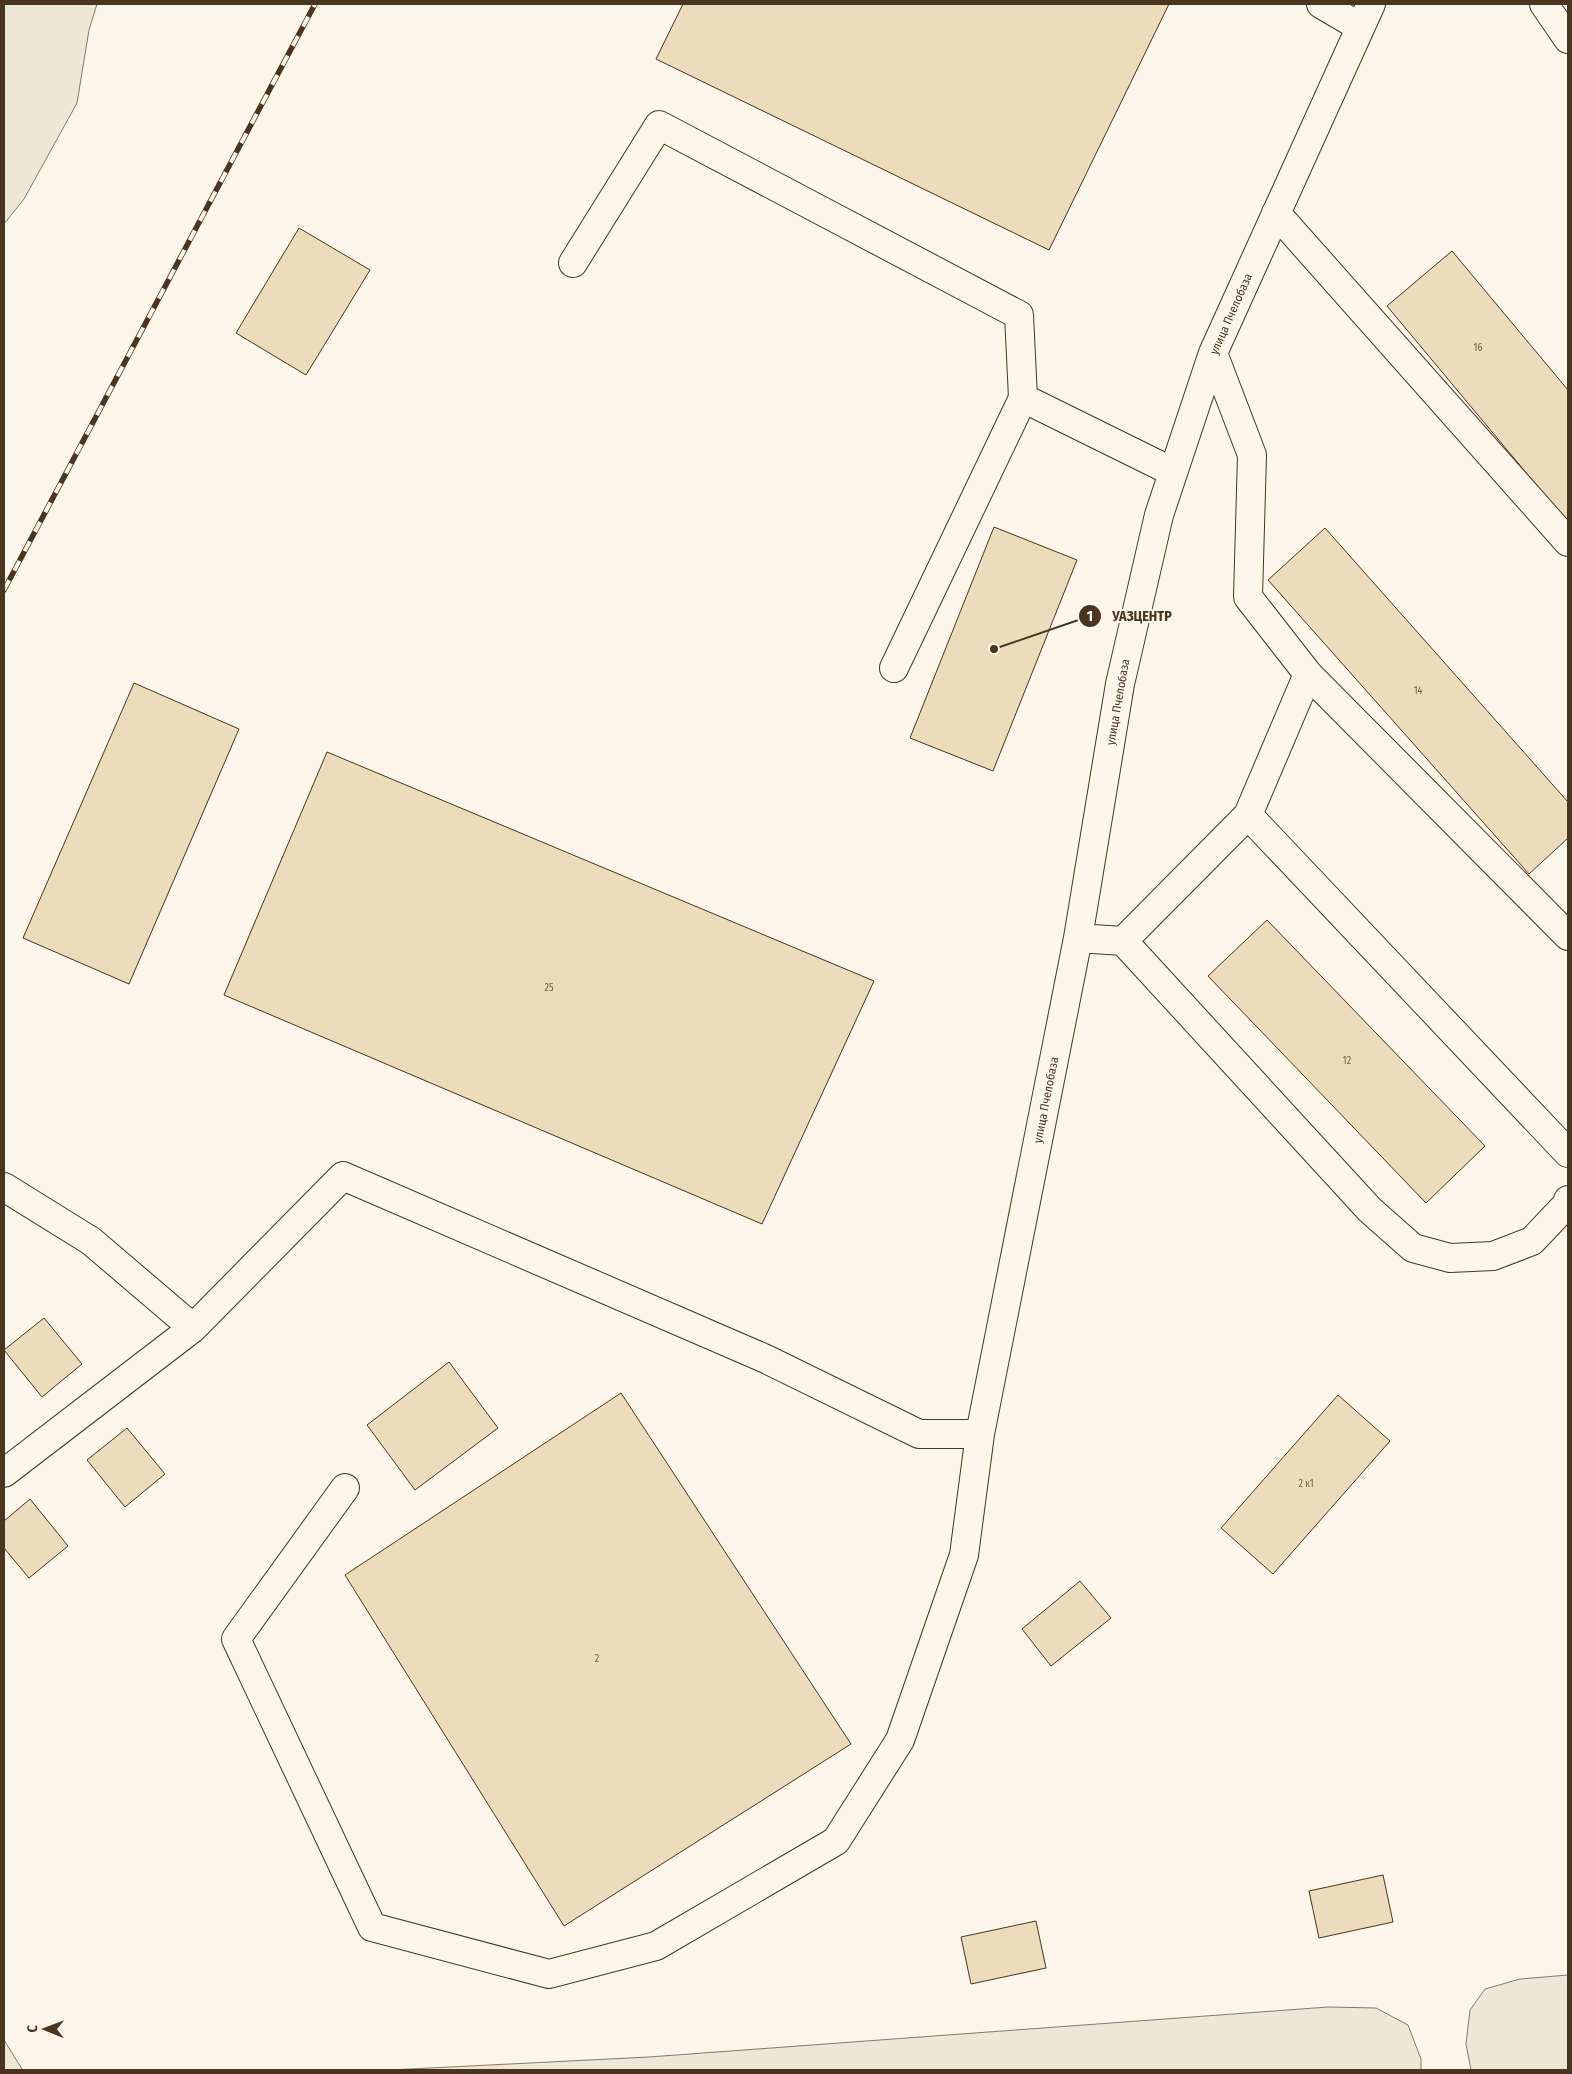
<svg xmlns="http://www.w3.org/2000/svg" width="1572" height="2074" font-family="'Fira Sans Condensed',sans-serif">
  <rect width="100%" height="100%" fill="#fbf6e9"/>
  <!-- green -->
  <path fill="#ede6d9" stroke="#887966" d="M4 4H97L89 30 77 103 24 199 4 224Z
    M1568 1975V2070H1471L1466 2044 1470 2010 1485 1989 1520 1979Z
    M1328 2007 1376 2008 1408 2025 1421 2059V2070H390L649 2057Z
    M4 2040 22 2069V2070H4Z"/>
  <!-- building -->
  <path fill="#ecdcbc" stroke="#4a3520" d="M683 4H1169L1049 250 656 59Z
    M299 228 370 270 306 375 236 333Z
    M1452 251 1568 390V523L1387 306Z
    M994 527 1077 560 993 771 910 738Z
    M1325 528 1568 802V838L1529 874 1268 580Z
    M134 683 239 729 129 984 23 938Z
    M327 752 874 981 762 1224 224 995Z
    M1267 920 1485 1146 1426 1203 1208 976Z
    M44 1318 82 1364 42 1397 4 1350Z
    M449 1362 498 1428 415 1490 367 1425Z
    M621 1393 851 1744 564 1926 345 1575Z
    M1338 1395 1390 1441 1273 1574 1221 1528Z
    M127 1428 165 1474 125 1507 87 1460Z
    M30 1499 68 1546 29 1578 4 1548V1521Z
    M1080 1581 1111 1618 1051 1666 1022 1629Z
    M1383 1875 1393 1922 1319 1938 1309 1891Z
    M1036 1921 1046 1968 971 1984 961 1937Z"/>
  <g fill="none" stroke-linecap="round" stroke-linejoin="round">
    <!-- minor casing -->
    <g stroke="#4a3520" stroke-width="30">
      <path id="minor" d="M1321 4 1360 27
        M1544 4 1568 39
        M1276 213 1568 542
        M573 263 659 125 1019 315 1023 398 1173 472
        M1213 353 1252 455 1248 597 1308 674 1568 936
        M894 668 1023 398
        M1308 674 1248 815 1568 1153
        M1078 938 1123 941 1370 1210 1413 1248 1450 1258 1493 1256 1532 1241 1567 1204 1568 1200
        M1123 941 1248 815
        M4 1187 91 1241 193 1328
        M4 1473 193 1328 343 1176 766 1359 919 1434H980
        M345 1488 236 1639 372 1927 549 1974 656 1946 836 1841 900 1740 964 1555 980 1434 1078 938 1120 684 1159 515 1213 353 1371 4"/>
    </g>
    <!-- minor -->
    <use href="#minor" stroke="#fbf6e9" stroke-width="28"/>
    <!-- rail casing -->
    <g stroke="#4a3520" stroke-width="5.5">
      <path id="rail" d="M4 590 315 4"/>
    </g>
    <!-- rail -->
    <use href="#rail" stroke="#fbf6e9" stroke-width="4" stroke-dasharray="11" stroke-linecap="butt"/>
  </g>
  <g text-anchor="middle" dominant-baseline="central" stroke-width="4" stroke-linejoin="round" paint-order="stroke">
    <!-- number labels -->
    <g font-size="10" fill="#725f47">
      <text x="1478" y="348">16</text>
      <text x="1418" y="691">14</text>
      <text x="549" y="988">25</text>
      <text x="1347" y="1061">12</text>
      <text x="1306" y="1484">2 к1</text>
      <text x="597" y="1659">2</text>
    </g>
    <!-- street labels -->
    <g font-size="12" fill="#4a3520" stroke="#fbf6e9">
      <text transform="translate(1231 314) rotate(-66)">улица Пчелобаза</text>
      <text transform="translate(1118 702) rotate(-80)">улица Пчелобаза</text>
      <text transform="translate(1046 1100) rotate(-79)">улица Пчелобаза</text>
    </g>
  </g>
  <!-- callouts -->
  <path fill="none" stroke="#4a3520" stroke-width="2" d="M994 649L1090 616"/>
  <g fill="#4a3520" stroke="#fbf6e9" stroke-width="2">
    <circle cx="994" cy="649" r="5"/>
    <circle cx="1090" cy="616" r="12"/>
  </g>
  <g font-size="15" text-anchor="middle" font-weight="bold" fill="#fff">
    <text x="1090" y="621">1</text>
  </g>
  <g font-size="14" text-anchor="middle" font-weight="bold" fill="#4a3520" stroke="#fbf6e9" stroke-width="4" stroke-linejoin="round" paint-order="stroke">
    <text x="1142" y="621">УАЗЦЕНТР</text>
  </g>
  <!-- border -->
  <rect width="1572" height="2074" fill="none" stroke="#4a3520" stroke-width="10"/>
  <!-- north arrow -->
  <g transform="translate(45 2029) rotate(271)" stroke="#fbf6e9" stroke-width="4" paint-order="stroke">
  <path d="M0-4L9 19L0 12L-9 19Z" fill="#4a3520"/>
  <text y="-8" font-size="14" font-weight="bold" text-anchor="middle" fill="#4a3520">С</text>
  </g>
</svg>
